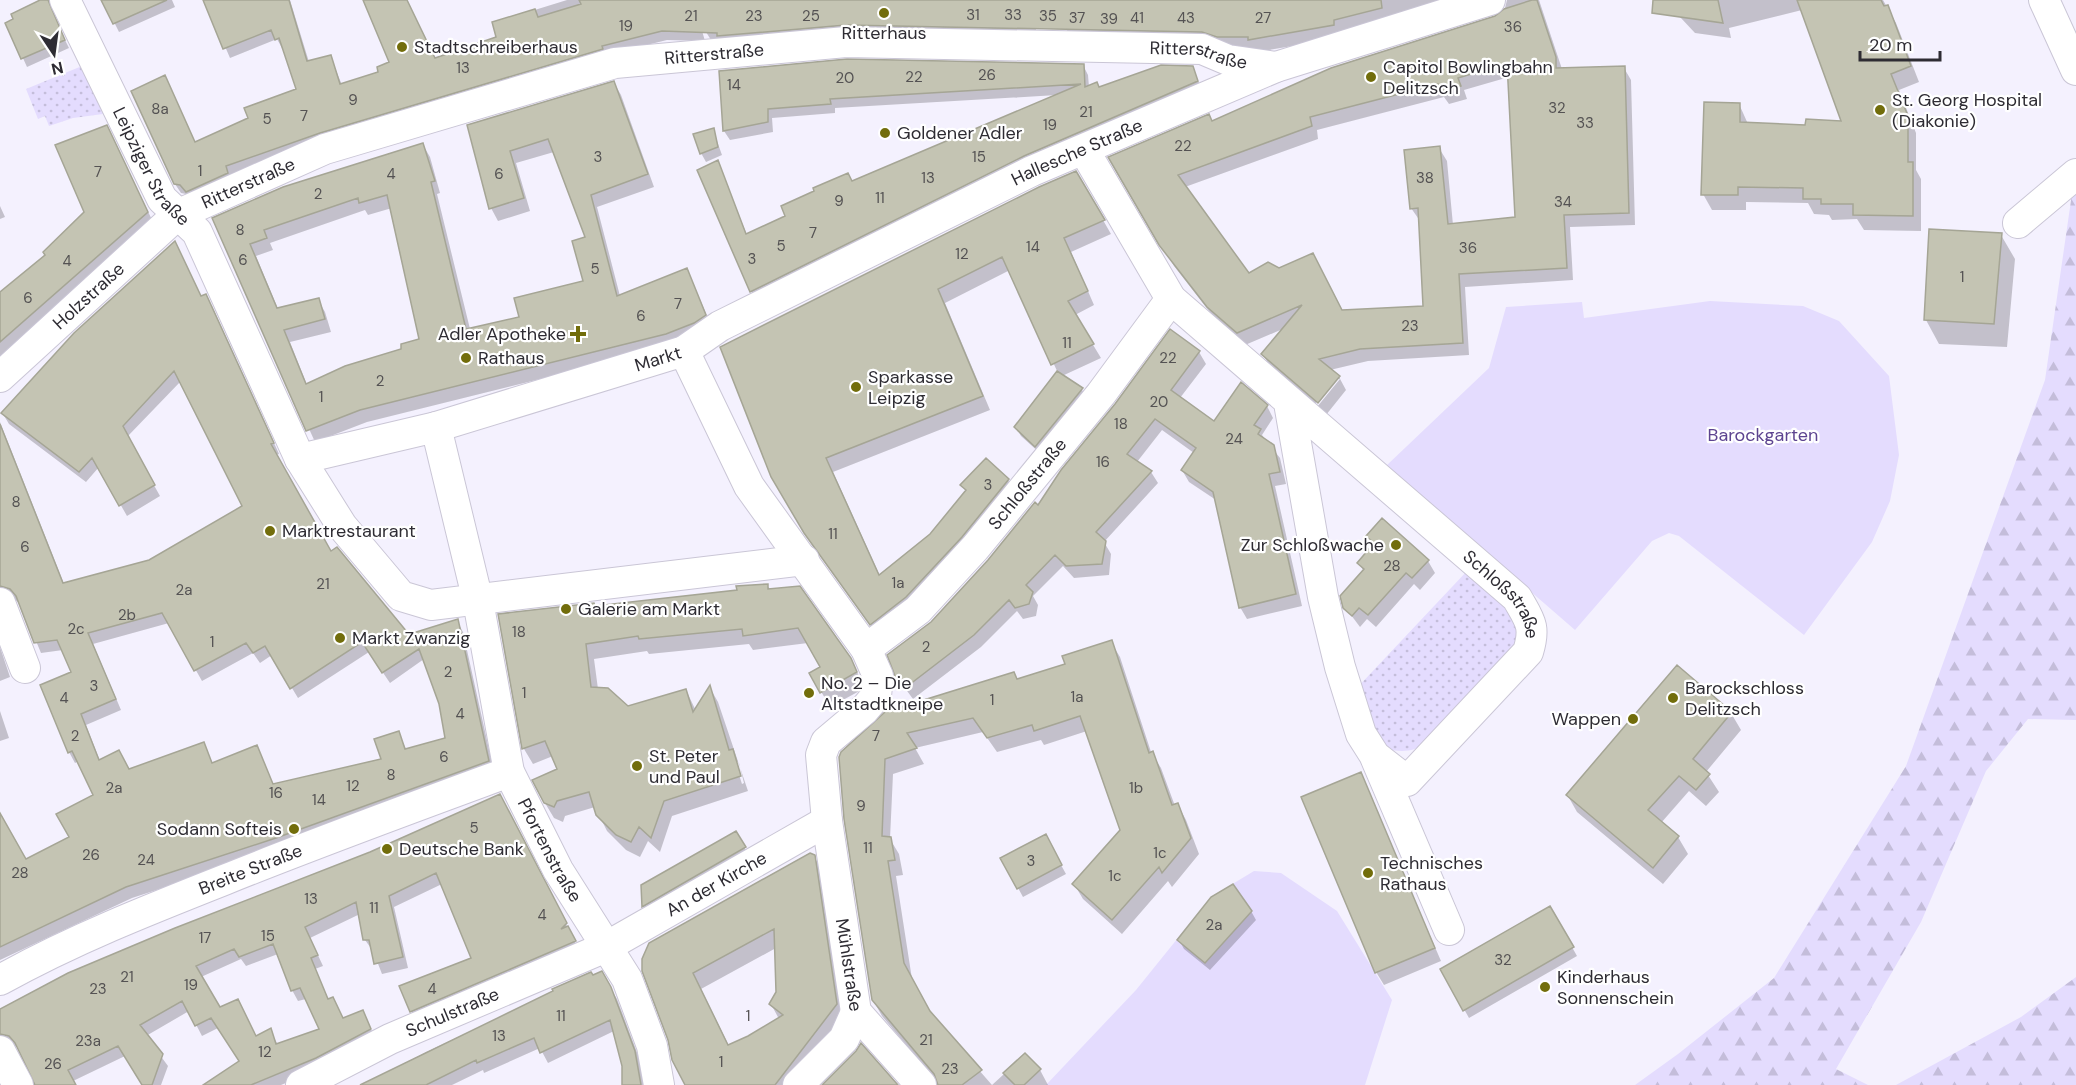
<svg xmlns="http://www.w3.org/2000/svg" width="2076" height="1085" font-family="'DM Sans',sans-serif">
  <defs>
    <pattern id="grass-dots" width="8" height="8" patternUnits="userSpaceOnUse" patternTransform="scale(1.5)"><rect width="8" height="8" fill="#e4dcfe"/><path d="M2 2h.1M6 6h.1" fill="none" stroke="#c4bdda" stroke-width="1.8" stroke-linecap="round"/></pattern>
    <pattern id="forest-firs" width="22" height="20" patternUnits="userSpaceOnUse" patternTransform="scale(1.5)"><rect width="22" height="20" fill="#e4dcfe"/><path d="M5 1l3.5 6h-7zM16 11l3.5 6h-7z" fill="#c4bdda"/></pattern>
  </defs>
  <rect width="100%" height="100%" fill="#f4f1fe"/>
  <!-- grass -->
  <path fill="url(#grass-dots)" d="M82 66 103 114 73 118 49 126 45 116 38 119 26 89Z
    M1467 571 1515 616 1518 633 1513 648 1428 743C1412 752 1402 753 1383 748L1355 690Z"/>
  <!-- forest -->
  <path fill="url(#forest-firs)" d="M2076 166V720L2028 719 1986 771 1921 922 1836 1069 1868 1085H1635L1678 1054 1774 978 1906 766 2045 380Z
    M2076 977V1085H1896L2021 1017Z"/>
  <!-- park -->
  <path fill="#e4dcfe" d="M1710 301 1803 306 1839 321 1889 376 1899 455 1890 501 1872 542 1804 635 1679 536 1669 533 1652 541 1575 630 1386 466 1489 368 1506 307 1582 302 1584 318Z
    M1254 871 1281 873 1337 911 1392 1000 1365 1085H1046L1136 990 1211 897Z"/>
  <!-- shadow -->
  <path fill="#0003" fill-rule="evenodd" d="M103 0H172L175 7 119 32Z
    M205 0H290L309 62 330 56 342 85 380 73 391 63 365 0H406L435 59 498 38 493 23 567 0H693L705 41 667 40 606 55 193 201 186 194 181 193 175 184 195 143 249 118 298 90 284 47 282 48 277 39 230 58Z
    M705 0H1036V36L711 40 706 32Z
    M1068 0H1480L1340 38 1257 52 1074 41 1066 29Z
    M1507 0H1539L1562 69 1624 68 1631 80 1635 225 1570 227 1573 280 1465 287 1469 355 1368 361 1330 370 1339 377 1346 390 1326 415 1317 407 1340 379H1336L1314 405 1270 367 1263 354 1285 328 1245 345 1216 320 1174 266 1110 158 1496 18 1504 12ZM1509 77 1517 219 1453 225 1447 161 1439 148 1411 208 1420 221 1424 307 1342 312 1248 275 1185 187 1318 139 1317 130 1444 97 1449 104 1467 99 1464 90Z
    M1671 0H1883L1896 23 1919 82 1899 90 1916 133V170L1921 179V231L1864 230 1857 219 1832 220 1829 215 1814 214 1808 203 1746 202V210H1712L1703 194 1739 104 1748 124 1806 126 1843 122 1802 10 1729 28 1731 38 1695 33 1680 17Z
    M49 8 69 48 27 67 7 23Z
    M1083 65 1088 75 1089 87 1099 89 1192 68 1203 91 757 301 751 291 717 162 747 235 787 216 816 192 852 183 1057 95 835 108V113L772 118 773 132 730 140 724 131 721 72Z
    M614 83 621 95 654 187 597 207 620 296 687 270 712 327 673 346 367 422 315 442 214 219 423 145 430 157 440 193 437 194 470 329 521 318 584 282 587 238 554 152 516 163 530 211 498 221 491 208 469 126ZM392 208 421 340 403 350 307 385 290 342 331 332 325 312 318 300 278 309 256 256 273 250 270 243 365 210 368 215Z
    M713 130 722 155 706 162 701 153Z
    M113 139 154 224 0 360V295L46 256 86 213Z
    M1076 173 1111 234 1071 252 1094 305 1075 315 1101 358 1062 376 1082 390 1087 398 1041 454 1021 436 1016 427 1058 373 1010 270 945 303 990 410 833 472 880 576 931 535 966 492 962 485 1008 480 1016 494 879 637 814 547 772 476 721 348Z
    M0 206 5 217 0 219Z
    M2001 235 2015 259 2007 347 1939 344 1926 320Z
    M201 297 212 306 279 454 276 455 331 553 421 650 457 621 463 632 494 772 282 849 132 898 0 960V816L25 861 71 838 95 795 79 761 75 763 69 752 73 673 63 650 41 653 21 605 11 596 0 597V422L64 584 150 561 244 507 181 381 127 437 160 496 127 516 99 467 86 482 9 424 3 414ZM169 623 202 681 253 653 260 663 272 655 298 698 369 652 390 683 424 659 440 704 447 739 407 751 398 732 383 760 274 786 256 747 213 764 203 744 129 770 100 761 86 725 121 710 93 644Z
    M1199 352 1206 364 1180 398 1215 423 1267 406 1273 418 1262 435 1280 458 1286 484 1275 486 1302 606 1247 619 1240 607 1216 500 1189 482 1182 470 1194 453 1162 430 1137 462 1151 472 1158 483 1104 542 1111 554 1109 575 1074 578 1063 566 1033 596 1038 605 1036 616 1023 619 1017 611 981 647 913 699 896 676 932 623 1038 508Z
    M1368 536 1428 561 1435 573 1420 590 1414 584 1376 627 1367 619 1360 627 1345 607 1364 572 1359 563 1373 546Z
    M767 586 850 658 865 688 830 707 811 674 822 668 808 643 753 650 749 644 649 654 647 651 594 659 598 689 628 708 686 690 696 711 710 688 718 702 748 791 672 816 660 852 648 841 640 857 626 850 607 831 595 807 565 816 563 822 554 818 545 803 558 770 553 756 533 764 524 749 500 616 738 591ZM734 759 739 763 744 783 742 784Z
    M1111 642 1120 657 1151 752 1161 768 1175 806 1178 805 1186 820 1199 854 1172 887 1168 881 1122 934 1083 899 1074 884 1122 830 1087 731 1044 745 1041 740 997 752 983 732 915 748 924 764 893 774 890 839 899 854 903 875 896 876 912 979 930 1014 992 1085 1025 1055 1040 1070 1048 1085H939L882 1016 873 1000 840 758 1017 681 1066 664Z
    M0 647 10 677 0 681Z
    M1677 667 1731 713 1741 730 1706 772 1719 792 1706 806 1689 791 1661 823 1678 837 1688 854 1663 884 1577 812 1568 796Z
    M0 711 9 738 0 741Z
    M1360 774 1441 961 1384 985 1376 972Z
    M506 806 580 952 417 1022 411 1011 473 959 442 884 394 907 408 968 382 974 373 951 365 940 360 914 310 938 323 966 315 969 329 1001 343 1020 363 1012 376 1040 322 1068 281 1085H226L240 1061 218 1028 202 1036 189 1011 146 1036 168 1066 161 1085H143L125 1056 73 1081 75 1085H36L17 1047 7 1044 0 1048V1010ZM278 954 292 990 298 1001 306 999 321 1030 278 1045 270 1030 256 1037 238 1000 219 1009 201 977 241 959 246 966Z
    M736 833 749 856 648 914 643 906V886Z
    M1045 836 1066 874 1023 897 1002 859Z
    M814 856 823 873 846 1021 796 1085H687L644 970ZM776 948 777 993 771 1004 779 1019 749 1038 729 1046 701 989Z
    M1550 908 1577 956 1469 1018 1442 970Z
    M1251 911 1256 920 1210 970 1184 949 1179 940Z
    M601 973 617 999 641 1063 645 1085H623L624 1066 614 1031 548 1063 540 1048 484 1073 483 1070 452 1085H365L426 1052 555 992Z"/>
  <!-- building -->
  <path fill="#c4c4b3" stroke="#a5a595" stroke-width="1.5" fill-rule="evenodd" d="M40 0H48L65 40 21 59 5 23 13 19 11 14Z
    M101 0H167L113 24Z
    M203 0H289L307 61 331 55 340 84 378 72 377 67 389 62 363 0H407L435 58 496 37 492 22 535 9 538 17 581 4 579 0H1381L1382 8 1334 20V25L1248 40V37H1217L1202 32 846 25 717 36V33L662 31 602 46 603 49 320 133 226 166 228 173 186 192 180 185 174 184 131 91 165 75 195 142 248 118 244 108 296 89 279 38 275 40 271 30 223 49Z
    M1532 0H1537L1556 57V68L1625 66 1629 213 1564 215 1567 268 1459 274 1463 343 1360 349 1319 359 1340 376 1318 403 1261 354 1302 305 1237 333 1207 307 1159 245 1108 157 1209 114 1212 121 1331 68 1495 16 1504 9ZM1507 63 1515 217 1448 224 1440 146 1404 150 1410 209 1418 208 1423 306 1342 310 1313 253 1279 268 1268 262 1249 273 1178 175 1312 126 1310 117 1438 84 1440 92 1461 86 1458 78Z
    M1653 0H1718L1723 23 1652 13Z
    M1797 0H1881L1884 6 1888 5 1911 66 1891 74 1908 116V162H1913V216L1853 215V204H1821V199H1803V188L1738 187V195H1701L1704 102 1740 103V122L1805 125 1806 119 1841 121Z
    M847 59 1084 64 1085 87 1097 82 1099 87 1161 65 1193 66 1198 81 1024 156 750 292 697 170 718 160 746 234 785 216 781 206 814 191 813 188 848 173 852 181 1081 84 830 99 831 104 768 109V122L723 131 719 71Z
    M614 81 648 174 591 195 617 296 687 268 706 315 694 323 666 334 360 410 306 431 212 218 283 187 423 143 435 181 431 182 466 329 519 317 514 298 583 281 572 241 585 237 548 139 510 151 524 198 489 209 467 125ZM387 195 419 339 401 344V349L345 366 306 384 284 330 325 319 319 298 277 308 250 244 267 238 264 230 358 198 359 203Z
    M107 125 148 212 0 342V292L45 255 43 252 84 212 55 145Z
    M714 128 718 147 700 154 693 134Z
    M1076 171 1105 220 1064 238 1088 291 1068 301 1094 344 1051 365 1002 257 938 289 983 396 826 458 879 575 930 534 966 490 960 485 986 458 1009 479 962 537 906 597 870 625 804 533 771 477 720 347 1039 187Z
    M1929 229 2002 233 1994 324 1924 320Z
    M175 241 201 296 206 294 274 443 271 444 331 551 337 547 417 644 413 633 458 619 489 761 276 838 126 887 0 947V813L26 859 69 837 56 814 93 795 72 751 68 753 40 685 71 672 57 640 34 643 16 596 10 589 0 586V424L63 583 149 560 242 506 174 371 123 426 155 485 119 506 92 458 79 472 1 413 74 333ZM162 613 194 671 246 643 253 653 265 646 290 689 362 642 382 673 419 649 439 704 445 738 405 749 399 731 374 739 381 759 273 784 257 745 212 763 204 742 129 769 119 750 99 760 81 714 116 699 88 633Z
    M1170 329 1200 351 1171 390 1214 421 1241 382 1268 405 1254 425 1261 429 1258 434 1274 445 1280 472 1269 474 1296 594 1239 608 1213 492 1181 470 1196 448 1155 419 1127 454 1152 471 1096 532 1106 541 1102 564 1066 566 1055 555 1026 585 1033 592 1029 604 1015 608 1009 600 974 635 905 688 895 676 887 655 931 622 988 560 1035 502 1038 505 1061 470 1115 404Z
    M1057 371 1083 388 1035 447 1014 427Z
    M1382 518 1429 560 1412 578 1406 573 1368 615 1359 608 1352 616 1343 608 1340 596 1364 569 1357 563 1374 543 1366 536Z
    M768 584V589L800 586 851 658 857 672 820 693 809 673 820 667 798 628 743 636 742 629 639 639 638 636 586 644 591 687 608 688 628 706 686 689 693 712 710 685 729 750 733 749 741 776 664 801 651 838 639 827 631 842 616 835 596 815 589 792 557 801 554 807 544 803 532 780 557 769 545 741 522 749 498 614 594 603 595 606 737 590 736 586Z
    M1112 640 1149 753 1153 751 1172 805 1178 803 1191 838 1162 873 1159 867 1112 920 1072 884 1120 830 1080 716 1034 731 1032 725 987 738 973 718 907 733 917 748 885 759 882 836 891 837 895 860 888 861 904 963 930 1011 982 1070 962 1085H938L934 1074 872 1000 844 819 839 757 841 752 885 712 1014 672 1017 679 1065 664 1062 656Z
    M1677 665 1732 712 1693 759 1710 774 1696 790 1679 776 1648 810 1679 836 1653 868 1566 795Z
    M1361 772 1435 948 1375 973 1301 797Z
    M500 794 567 923 561 929 568 926 576 941 410 1012 399 986 471 958 436 873 389 896 403 957 374 964 369 940H363L356 902 305 927 318 955 311 958 328 999 333 997 343 1018 363 1010 371 1029 316 1058 251 1085H203L239 1061 211 1018 195 1026 182 1001 140 1025 163 1054 152 1085H142L118 1046 68 1070 76 1085H35L15 1043 9 1036 0 1034V1009L68 973 175 928 370 852ZM273 944 291 991 300 988 319 1029 276 1044 271 1028 256 1036 238 999 220 1007 196 966 234 949 239 957Z
    M736 831 746 847 642 907 641 885Z
    M1046 834 1062 865 1017 889 1000 858Z
    M810 853 815 855 837 1004 775 1085H685L672 1060 668 1040 642 971V959L649 943ZM774 929 776 992 769 1004 783 1015 748 1036 728 1045 693 973Z
    M1233 884 1252 911 1205 963 1177 940 1211 897Z
    M1550 906 1574 947 1463 1011 1440 969Z
    M602 971 611 987 635 1051 641 1085H622V1066L610 1020 540 1053 534 1038 477 1063 476 1060 426 1085H360L553 991 552 989 591 972 593 975Z
    M861 1043 898 1085H822L856 1051Z
    M1025 1053 1041 1069 1024 1085H1015L1003 1073Z"/>
  <g fill="none" stroke-linecap="round" stroke-linejoin="round">
    <!-- street casing -->
    <g stroke="#cac6d6" stroke-width="32">
      <g id="street">
        <path id="s1" d="M65 0 162 199 197 232 300 459 342 526 401 596 431 605 804 560"/>
        <path d="M2044 0 2076 70"/>
        <path id="s2" d="M1084 150 1171 299 1517 598C1530 621 1536 626 1528 652L1407 781 1375 756 1361 734 1340 667 1323 597 1289 403"/>
        <path d="M2018 223 2076 174"/>
        <path id="s3" d="M684 351 749 486 866 649 878 676 876 696 864 710 826 742 821 755 827 821 856 1012 921 1085"/>
        <path id="s4" d="M0 377 177 215 325 149 615 63 846 42 1202 49 1228 60 1276 67"/>
        <path id="s5" d="M436 427 478 601 509 772 558 870 627 979 652 1046 659 1085"/>
        <path id="s6" d="M300 459 436 427 684 351 720 326 1032 171 1276 67 1490 0"/>
        <path d="M0 603 25 668"/>
        <path id="s7" d="M866 649 918 610 975 548 1101 394 1171 299"/>
        <path d="M1376 759 1449 930"/>
        <path id="s8" d="M0 980C72 940 148 910 224 880 318 842 414 807 509 772"/>
        <path d="M0 1051 18 1085"/>
        <path id="s9" d="M301 1085 390 1039 606 947 827 821"/>
        <path d="M798 1085 844 1039 856 1012"/>
      </g>
    </g>
    <!-- street -->
    <use href="#street" stroke="#fff" stroke-width="30"/>
  </g>
  <!-- markers -->
  <g fill="#726d0b" stroke="#fff" stroke-width="2">
    <circle cx="884" cy="13" r="6"/>
    <circle cx="402" cy="47" r="6"/>
    <circle cx="1371" cy="77" r="6"/>
    <circle cx="1880" cy="110" r="6"/>
    <circle cx="885" cy="133" r="6"/>
    <path d="M575 325h6v6h6v6h-6v6h-6v-6h-6v-6h6z"/>
    <circle cx="466" cy="358" r="6"/>
    <circle cx="856" cy="387" r="6"/>
    <circle cx="270" cy="531" r="6"/>
    <circle cx="1396" cy="545" r="6"/>
    <circle cx="566" cy="609" r="6"/>
    <circle cx="340" cy="638" r="6"/>
    <circle cx="809" cy="693" r="6"/>
    <circle cx="1673" cy="698" r="6"/>
    <circle cx="1633" cy="719" r="6"/>
    <circle cx="637" cy="766" r="6"/>
    <circle cx="294" cy="829" r="6"/>
    <circle cx="387" cy="849" r="6"/>
    <circle cx="1368" cy="873" r="6"/>
    <circle cx="1545" cy="987" r="6"/>
  </g>
  <g text-anchor="middle" dominant-baseline="central" stroke-width="4.5" stroke-linejoin="round" paint-order="stroke">
    <!-- number labels -->
    <g font-size="15" fill="#545253">
      <text x="973" y="15">31</text>
      <text x="1013" y="15">33</text>
      <text x="691" y="16">21</text>
      <text x="754" y="16">23</text>
      <text x="811" y="16">25</text>
      <text x="1048" y="16">35</text>
      <text x="1077" y="18">37</text>
      <text x="1137" y="18">41</text>
      <text x="1186" y="18">43</text>
      <text x="1263" y="18">27</text>
      <text x="1109" y="19">39</text>
      <text x="626" y="26">19</text>
      <text x="1513" y="27">36</text>
      <text x="463" y="68">13</text>
      <text x="987" y="75">26</text>
      <text x="914" y="77">22</text>
      <text x="845" y="78">20</text>
      <text x="734" y="85">14</text>
      <text x="353" y="100">9</text>
      <text x="1557" y="108">32</text>
      <text x="160" y="109">8a</text>
      <text x="1086" y="112">21</text>
      <text x="304" y="116">7</text>
      <text x="267" y="119">5</text>
      <text x="1585" y="123">33</text>
      <text x="1050" y="125">19</text>
      <text x="1183" y="146">22</text>
      <text x="598" y="157">3</text>
      <text x="979" y="157">15</text>
      <text x="200" y="171">1</text>
      <text x="98" y="172">7</text>
      <text x="391" y="174">4</text>
      <text x="499" y="174">6</text>
      <text x="928" y="178">13</text>
      <text x="1425" y="178">38</text>
      <text x="318" y="194">2</text>
      <text x="880" y="198">11</text>
      <text x="839" y="201">9</text>
      <text x="1563" y="202">34</text>
      <text x="240" y="230">8</text>
      <text x="813" y="233">7</text>
      <text x="781" y="246">5</text>
      <text x="1033" y="247">14</text>
      <text x="1468" y="248">36</text>
      <text x="962" y="254">12</text>
      <text x="752" y="259">3</text>
      <text x="243" y="260">6</text>
      <text x="67" y="261">4</text>
      <text x="595" y="269">5</text>
      <text x="1962" y="277">1</text>
      <text x="28" y="298">6</text>
      <text x="678" y="304">7</text>
      <text x="641" y="316">6</text>
      <text x="1410" y="326">23</text>
      <text x="1067" y="343">11</text>
      <text x="1168" y="358">22</text>
      <text x="380" y="381">2</text>
      <text x="321" y="397">1</text>
      <text x="1159" y="402">20</text>
      <text x="1121" y="424">18</text>
      <text x="1234" y="439">24</text>
      <text x="1103" y="462">16</text>
      <text x="988" y="485">3</text>
      <text x="16" y="502">8</text>
      <text x="833" y="534">11</text>
      <text x="25" y="547">6</text>
      <text x="1392" y="566">28</text>
      <text x="898" y="583">1a</text>
      <text x="323" y="584">21</text>
      <text x="184" y="590">2a</text>
      <text x="127" y="615">2b</text>
      <text x="76" y="629">2c</text>
      <text x="519" y="632">18</text>
      <text x="212" y="642">1</text>
      <text x="926" y="647">2</text>
      <text x="448" y="672">2</text>
      <text x="94" y="686">3</text>
      <text x="524" y="693">1</text>
      <text x="1077" y="697">1a</text>
      <text x="64" y="698">4</text>
      <text x="992" y="700">1</text>
      <text x="460" y="714">4</text>
      <text x="75" y="736">2</text>
      <text x="876" y="736">7</text>
      <text x="444" y="757">6</text>
      <text x="391" y="775">8</text>
      <text x="353" y="786">12</text>
      <text x="114" y="788">2a</text>
      <text x="1136" y="788">1b</text>
      <text x="276" y="793">16</text>
      <text x="319" y="800">14</text>
      <text x="861" y="806">9</text>
      <text x="474" y="828">5</text>
      <text x="868" y="848">11</text>
      <text x="1160" y="853">1c</text>
      <text x="91" y="855">26</text>
      <text x="146" y="860">24</text>
      <text x="1031" y="861">3</text>
      <text x="20" y="873">28</text>
      <text x="1115" y="876">1c</text>
      <text x="311" y="899">13</text>
      <text x="374" y="908">11</text>
      <text x="542" y="915">4</text>
      <text x="1214" y="925">2a</text>
      <text x="268" y="936">15</text>
      <text x="205" y="938">17</text>
      <text x="1503" y="960">32</text>
      <text x="127" y="977">21</text>
      <text x="191" y="985">19</text>
      <text x="98" y="989">23</text>
      <text x="432" y="989">4</text>
      <text x="561" y="1016">11</text>
      <text x="748" y="1016">1</text>
      <text x="499" y="1036">13</text>
      <text x="926" y="1040">21</text>
      <text x="88" y="1041">23a</text>
      <text x="265" y="1052">12</text>
      <text x="721" y="1062">1</text>
      <text x="53" y="1064">26</text>
      <text x="950" y="1069">23</text>
    </g>
    <!-- poi labels -->
    <g font-size="18" fill="#2e2c33" stroke="#fff" text-anchor="start">
      <text x="884" y="33" text-anchor="middle">Ritterhaus</text>
      <text x="414" y="47">Stadtschreiberhaus</text>
      <text x="1383" y="67">Capitol Bowlingbahn<tspan x="1383" dy="21">Delitzsch</tspan></text>
      <text x="1892" y="100">St. Georg Hospital<tspan x="1892" dy="21">(Diakonie)</tspan></text>
      <text x="897" y="133">Goldener Adler</text>
      <text x="566" y="334" text-anchor="end">Adler Apotheke</text>
      <text x="478" y="358">Rathaus</text>
      <text x="868" y="377">Sparkasse<tspan x="868" dy="21">Leipzig</tspan></text>
      <text x="282" y="531">Marktrestaurant</text>
      <text x="1384" y="545" text-anchor="end">Zur Schloßwache</text>
      <text x="578" y="609">Galerie am Markt</text>
      <text x="352" y="638">Markt Zwanzig</text>
      <text x="821" y="683">No. 2 – Die<tspan x="821" dy="21">Altstadtkneipe</tspan></text>
      <text x="1685" y="688">Barockschloss<tspan x="1685" dy="21">Delitzsch</tspan></text>
      <text x="1621" y="719" text-anchor="end">Wappen</text>
      <text x="649" y="756">St. Peter<tspan x="649" dy="21">und Paul</tspan></text>
      <text x="282" y="829" text-anchor="end">Sodann Softeis</text>
      <text x="399" y="849">Deutsche Bank</text>
      <text x="1380" y="863">Technisches<tspan x="1380" dy="21">Rathaus</tspan></text>
      <text x="1557" y="977">Kinderhaus<tspan x="1557" dy="21">Sonnenschein</tspan></text>
    </g>
    <!-- street labels -->
    <g font-size="18" fill="#2e2c33" stroke="#fff">
      <text stroke="none"><textPath href="#s4" startOffset="804">Ritterstraße</textPath></text>
      <text stroke="none"><textPath href="#s4" startOffset="1290">Ritterstraße</textPath></text>
      <text stroke="none"><textPath href="#s6" startOffset="840">Hallesche Straße</textPath></text>
      <text stroke="none"><textPath href="#s1" startOffset="188">Leipziger Straße</textPath></text>
      <text stroke="none"><textPath href="#s4" startOffset="318">Ritterstraße</textPath></text>
      <text stroke="none"><textPath href="#s4" startOffset="120">Holzstraße</textPath></text>
      <text stroke="none"><textPath href="#s6" startOffset="372">Markt</textPath></text>
      <text stroke="none"><textPath href="#s7" startOffset="232">Schloßstraße</textPath></text>
      <text stroke="none"><textPath href="#s2" startOffset="618">Schloßstraße</textPath></text>
      <text stroke="none"><textPath href="#s5" startOffset="441">Pfortenstraße</textPath></text>
      <text stroke="none"><textPath href="#s8" startOffset="274">Breite Straße</textPath></text>
      <text stroke="none"><textPath href="#s9" startOffset="462">An der Kirche</textPath></text>
      <text stroke="none"><textPath href="#s3" startOffset="694">Mühlstraße</textPath></text>
      <text stroke="none"><textPath href="#s9" startOffset="168">Schulstraße</textPath></text>
    </g>
    <!-- park labels -->
    <g font-size="18" fill="#5d4490" stroke="#fff">
      <text x="1763" y="435">Barockgarten</text>
    </g>
  </g>
  <!-- north arrow -->
  <g transform="translate(54 54) rotate(167)" stroke="#ffffff" stroke-width="4.5" paint-order="stroke">
  <path d="M0-4.5L10 22L0 15L-10 22Z" fill="#2e2c33"/>
  <text y="-9" font-size="16" font-weight="bold" text-anchor="middle" fill="#2e2c33">N</text>
  </g>
  <!-- scale -->
  <path d="M1860 51v9h80v-9" fill="none" stroke="#2e2c33" stroke-width="3"/>
  <text x="1869" y="51" font-size="18" fill="#2e2c33" stroke="#ffffff" stroke-width="4.5" paint-order="stroke">20 m</text>
</svg>
